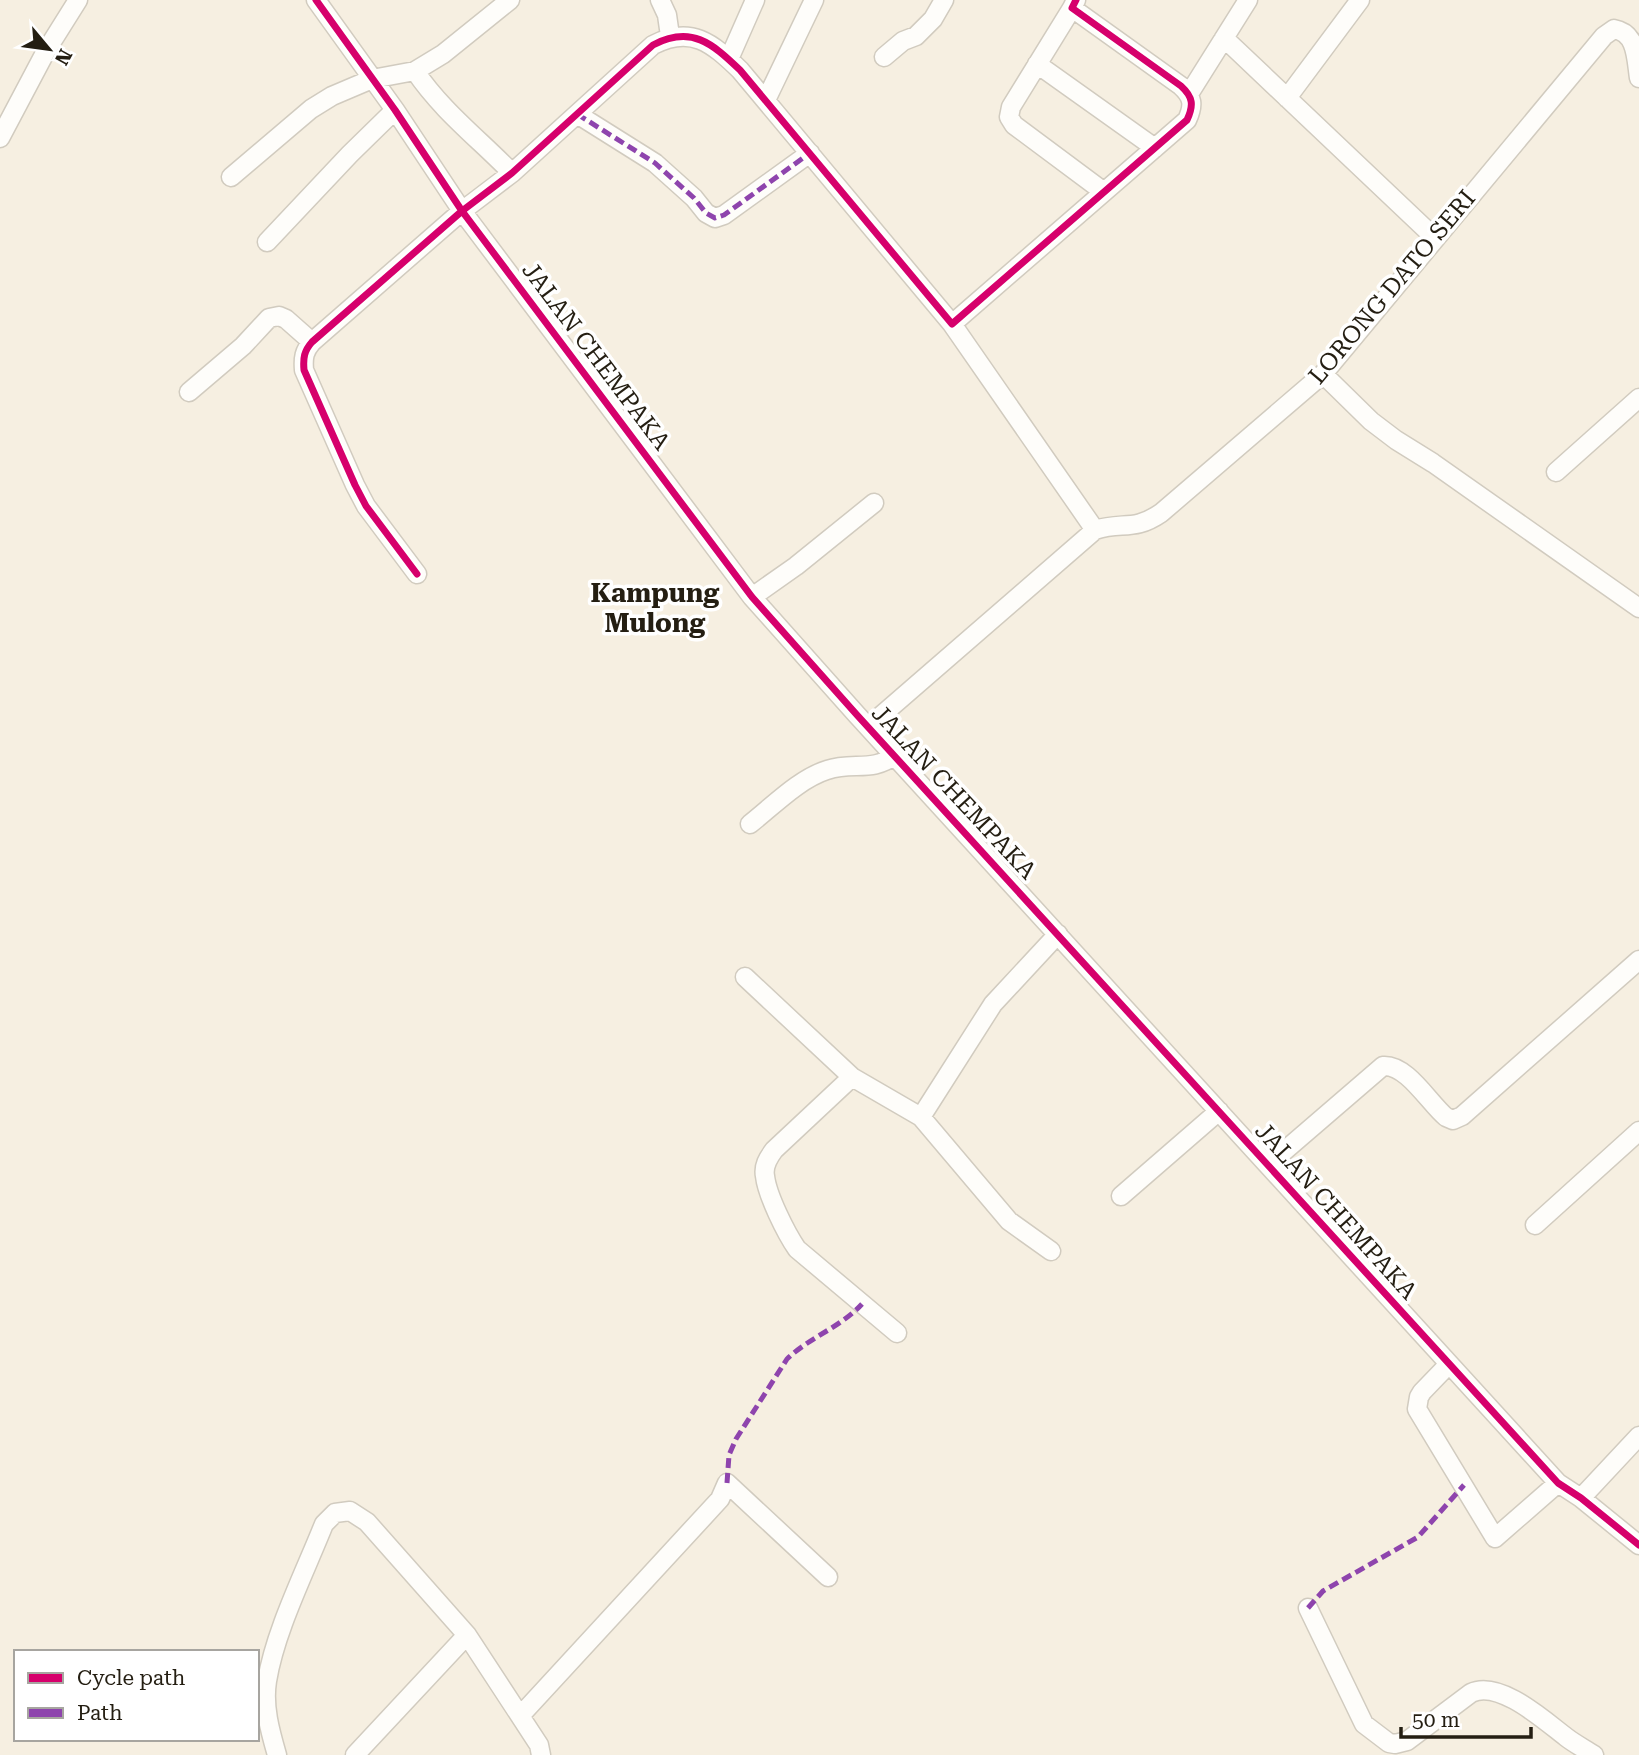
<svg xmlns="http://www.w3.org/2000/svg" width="1639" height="1755" font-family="'Roboto Serif',serif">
  <rect width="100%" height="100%" fill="#f6efe1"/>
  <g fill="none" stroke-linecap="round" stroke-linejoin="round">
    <!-- minor casing -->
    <g stroke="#d1cbbf" stroke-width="21">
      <path id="minor" d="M316 0 395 110 462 211 752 597 857 715 1558 1483 1581 1498 1639 1545
        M660 0 667 15 670 36
        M1072 8 1011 107 1009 117 1014 125 1104 192
        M1224 38 1435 238
        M884 57 903 41 916 36 933 19 944 0
        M729 59 755 0
        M1037 64 1155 148
        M415 71C442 111 479 139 512 173
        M1189 94 1248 0
        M1287 98 1360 0
        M766 100 814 0
        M577 114 655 163 694 198 706 213 715 218 724 215 810 153
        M0 138 46 51 78 0
        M231 177 311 109 332 96 372 79 415 71 443 54 510 0
        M267 242 350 154 395 110
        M952 324 1095 530
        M1323 374 1371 421 1396 440 1433 463 1639 608
        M189 392 243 346 269 318 279 316 286 319 312 342
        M1556 472 1639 398
        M417 574 366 506 355 485 304 370C303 358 304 351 312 342L462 211 512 173 653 45C691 25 712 43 740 70L952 324 1187 120C1194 105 1193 97 1181 86L1072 8 1076 0
        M752 597 796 566 874 503
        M868 727 1095 530C1123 521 1133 532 1161 513L1323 374 1604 36 1614 29C1637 33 1636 58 1639 78
        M750 824C774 805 799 779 827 770 853 761 872 773 895 755
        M745 977 852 1077 921 1117 1009 1221 1051 1251
        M852 1077 774 1150C768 1158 763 1166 765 1176 767 1195 786 1233 797 1249L897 1333
        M921 1117 993 1004 1058 934
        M1268 1165 1383 1066C1407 1064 1429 1103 1446 1117L1453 1120 1462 1116 1639 960
        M1121 1196 1219 1111
        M1535 1225 1639 1131
        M1449 1364 1422 1392 1419 1397 1417 1409 1495 1538 1558 1483
        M1581 1498 1639 1436
        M1308 1608 1364 1724 1389 1743 1395 1744 1407 1741 1471 1693C1499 1679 1545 1721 1566 1737 1575 1744 1585 1749 1594 1755
        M520 1716 720 1499 727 1483 828 1577
        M277 1755C270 1731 263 1706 267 1681 275 1631 305 1572 324 1524L335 1513 350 1511 367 1522 467 1635 539 1745 541 1755
        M355 1755 467 1635"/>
    </g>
    <!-- minor -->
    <use href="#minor" stroke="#fefdfa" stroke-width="18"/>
    <!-- quiet -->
    <path stroke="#8e44ad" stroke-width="5" stroke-dasharray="10 5" stroke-linecap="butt" d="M577 114 655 163 694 198 706 213 715 218 724 215 810 153
      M727 1483 729 1455 736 1439 787 1359C810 1337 841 1327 862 1304
      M1308 1608 1323 1591 1418 1537 1464 1485"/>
    <!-- cycleway casing -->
    <g stroke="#fff" stroke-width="11">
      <path id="cycleway" d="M316 0 395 110 462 211 752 597 857 715 1558 1483 1581 1498 1639 1545
        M417 574 366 506 355 485 304 370C303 358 304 351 312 342L462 211 512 173 653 45C691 25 712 43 740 70L952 324 1187 120C1194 105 1193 97 1181 86L1072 8 1076 0"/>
    </g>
    <!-- cycleway -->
    <use href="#cycleway" stroke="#d6006c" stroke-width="7"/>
  </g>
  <g text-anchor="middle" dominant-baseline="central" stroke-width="7" stroke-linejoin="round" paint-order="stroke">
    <!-- street labels -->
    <g font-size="24" fill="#241e12" stroke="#fff">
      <text transform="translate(1392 287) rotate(-50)">LORONG DATO SERI</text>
      <text transform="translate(596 356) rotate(53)">JALAN CHEMPAKA</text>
      <text transform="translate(954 792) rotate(47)">JALAN CHEMPAKA</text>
      <text transform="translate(1336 1211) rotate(48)">JALAN CHEMPAKA</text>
    </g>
    <!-- neighbourhood labels -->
    <g font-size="26" font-weight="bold" fill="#241e12" stroke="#fff">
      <text x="655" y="593">Kampung<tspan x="655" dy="30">Mulong</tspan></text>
    </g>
  </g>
  <!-- legend -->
  <rect x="14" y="1650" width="245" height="91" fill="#ffffff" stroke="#a7a5a0" stroke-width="2"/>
  <rect x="28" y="1673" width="35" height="10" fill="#d6006c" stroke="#a7a5a0" stroke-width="2"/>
  <text x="77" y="1685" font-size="21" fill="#241e12">Cycle path</text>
  <rect x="28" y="1708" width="35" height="10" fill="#8e44ad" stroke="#a7a5a0" stroke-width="2"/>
  <text x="77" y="1720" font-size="21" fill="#241e12">Path</text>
  <!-- north arrow -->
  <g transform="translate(49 49) rotate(119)" stroke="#ffffff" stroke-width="5" paint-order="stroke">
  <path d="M0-5L12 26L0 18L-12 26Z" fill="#241e12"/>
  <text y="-10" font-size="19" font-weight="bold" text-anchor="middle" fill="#241e12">N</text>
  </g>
  <!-- scale -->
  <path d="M1401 1727v10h130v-10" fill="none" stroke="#241e12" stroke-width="3.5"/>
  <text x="1412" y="1727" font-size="21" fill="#241e12" stroke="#ffffff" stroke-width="5" paint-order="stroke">50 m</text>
</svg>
